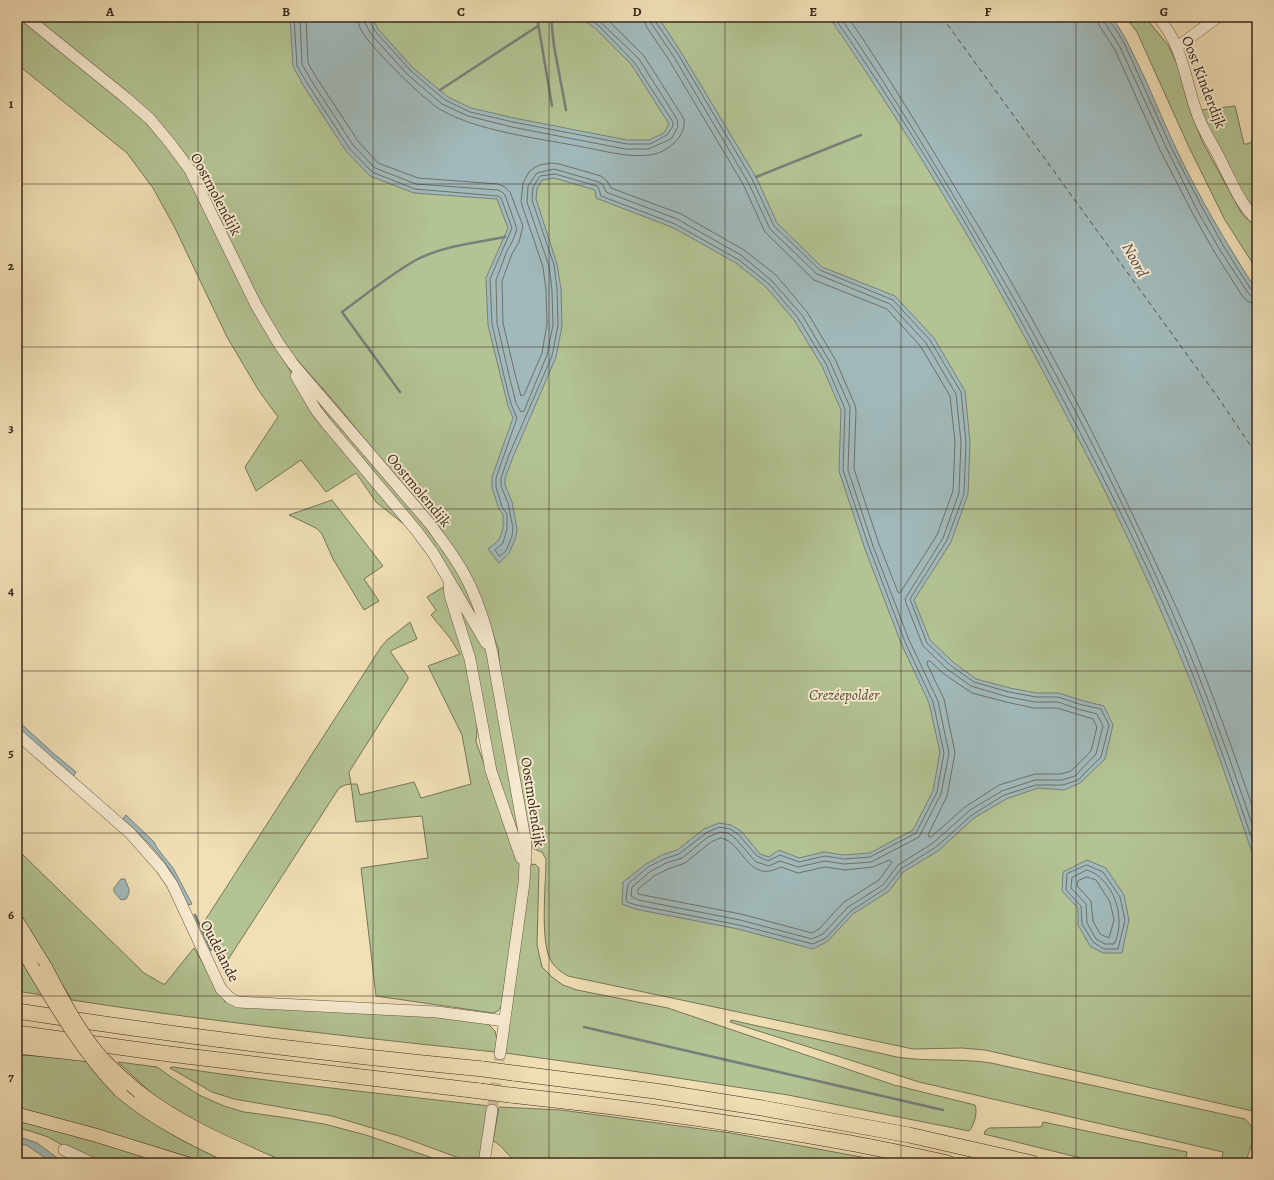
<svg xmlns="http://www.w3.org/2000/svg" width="1274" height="1180" font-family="Alegreya,serif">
  <rect width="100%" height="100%" fill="#f1dfb6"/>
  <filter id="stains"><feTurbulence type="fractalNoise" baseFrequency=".005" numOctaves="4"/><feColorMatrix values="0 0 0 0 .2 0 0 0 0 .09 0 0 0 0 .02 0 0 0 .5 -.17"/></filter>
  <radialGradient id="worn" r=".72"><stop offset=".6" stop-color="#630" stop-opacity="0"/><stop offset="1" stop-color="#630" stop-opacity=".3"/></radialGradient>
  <!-- green -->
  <path fill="#b3c393" stroke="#767657" d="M17 17H20L131 106 182 164 278 351 324 426 415 533 376 502 356 473 326 492 301 460 256 491 245 467 278 417 259 391 227 337 174 226 159 199 153 188 127 153 17 64Z
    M33 17H834L980 247 1168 610 1257 853V1112L985 1050 962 1048 913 1049 568 976C561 972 554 967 550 959 540 938 546 884 546 859L542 852 534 849 531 844 500 670 498 648 479 595 451 546 337 405 293 355 272 325 253 292 202 182 188 159Z
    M1125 17H1145L1168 45 1178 66 1191 113 1203 143 1242 214 1257 228V270L1225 220 1188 145 1137 32Z
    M1235 106 1244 144H1247L1254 141 1253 137 1257 134V215L1246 202 1203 117 1201 110Z
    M304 383 428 526 464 582 484 630 329 422Z
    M332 500 383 566 364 579 379 601 364 610 333 559 322 534 316 528 289 515Z
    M445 586 467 654 478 718 476 742 520 862 521 868 502 1005 498 1011 493 1013 376 996 361 868 428 858 422 816 356 822 351 784 345 785 339 788 222 969 202 925 381 647 387 640 410 622 417 639 390 651 408 677V679L349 772 351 784H357L360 795 414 782 421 798 471 784 462 735 428 666 460 654 450 638 431 615 436 610 427 597Z
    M453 592 489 651 523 849 494 770Z
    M17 849 144 973 163 984H165L194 948 225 1002 249 1006 376 1012 470 1020 488 1024 495 1031 497 1039 495 1052C354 1037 213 1022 72 1000L17 913Z
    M535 864 539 868 537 945 542 967 552 977 563 985 577 990 668 1008 894 1085 975 1105C978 1112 974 1126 969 1131L788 1095 619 1069 505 1053 528 869 531 865Z
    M17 952 42 995 17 991Z
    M731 1020 897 1057C928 1062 959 1058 991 1063L1245 1119C1260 1131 1250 1148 1245 1163H1221L1223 1152 919 1082 730 1022Z
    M17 1055 85 1058 236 1163H209L98 1130 17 1111Z
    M118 1062 157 1067 171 1077 199 1095 224 1106 244 1112 281 1117 324 1124 366 1135 447 1163H276L187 1120 160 1101Z
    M173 1067C278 1083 384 1094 490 1106 488 1117 483 1158 475 1163L459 1158 402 1137 332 1116 234 1099 212 1092 170 1068Z
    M499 1107 561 1110 731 1133 894 1163H519C508 1158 504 1146 493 1141Z
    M17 1120 174 1163H104L64 1146 48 1137 30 1131 17 1128Z
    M1043 1122 1187 1152 1185 1163H1101L984 1134 985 1131 989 1128 1039 1127 1042 1126Z"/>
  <!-- water -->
  <path fill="#a1b9ba" stroke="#787f7a" d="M290 17H372L378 29 413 68 448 97 471 108 514 118 627 140H649L664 133 669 124 631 64 596 29 580 17H658L681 52 756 177 777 223 822 267 895 296 934 338 965 391 970 442 968 494 951 542 914 600 930 640 953 662 976 679 1010 688 1037 693H1059L1080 700 1104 706 1113 725 1105 759 1080 783 1064 790 1038 788 1006 799 974 818 938 851 903 872 889 891 853 914 828 941 813 949 738 929 635 909 622 904 623 882 646 864 662 855 677 850 704 829 719 823 731 825 741 831 760 854 769 857 779 850 799 858 824 852 844 855 870 853 913 830 933 791 940 752 929 703 901 643 865 549 839 471 841 410 822 366 794 320 766 287 736 263 674 228 596 198 595 190 554 178 542 180 537 189 536 199 557 264 561 289 562 326 556 357 513 457 505 478V485L512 502 517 529 516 537 509 553 499 563 488 549 499 540 503 529V515L499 509 492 488V477L513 418 508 406 488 325 486 278 508 228 497 199 414 193 370 176 346 151 303 85 293 66Z
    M829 17H1111C1123 31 1130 48 1138 64 1151 90 1161 117 1173 142 1197 194 1226 243 1257 291V867C1232 794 1208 721 1178 651 1145 571 1107 493 1067 417 996 279 917 145 829 17Z
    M17 720 53 753 76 772 73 777 17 728Z
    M126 815 154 842 157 848 173 868 192 904 187 905C183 897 180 888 176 880 163 856 142 836 123 819Z
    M1087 860 1106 868 1124 895 1129 920 1122 953H1103L1090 946 1078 925V908L1062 891 1063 872Z
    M121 879H125C128 889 132 889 126 899L121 900 114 892V888Z
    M17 1136 37 1143 64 1163H53L26 1145 17 1144Z"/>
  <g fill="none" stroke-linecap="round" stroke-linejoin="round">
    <!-- shore -->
    <path stroke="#6e716a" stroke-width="1" d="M294 17 297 66 307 83 349 148 372 172 415 189 498 196 501 198 512 228 490 279 492 324 504 376 511 404 517 418 496 478V487L502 507 507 514V529L503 543 495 550 499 556 501 555 506 551 512 536 513 528 508 503 501 486V478L509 455 552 356 558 325 557 289 554 265 532 200 533 187 540 176 555 174 597 186 599 189 601 196 675 224 739 260 769 284 798 318 826 364 845 409 843 470 869 547 905 642 933 702 944 753 937 792 916 833 870 857 844 859 825 856 799 862 780 855 768 861 757 856 738 834 730 829 719 827 706 833 679 854 664 859 648 867 628 884 626 900 627 902 636 905 739 925 813 944 826 938 851 911 886 888 901 869 936 847 972 815 1004 795 1036 785H1063L1078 780 1101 757 1109 725 1101 709 1079 704 1058 697H1036L1009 692 974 682 950 665 927 643 910 599 947 540 964 494 966 442 961 392 930 340 893 300 820 270 774 226 752 179 678 54 655 21V17
      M300 17 302 64 311 80 353 145 375 168 416 184 498 190 502 192 505 195 517 229 513 240 507 251 496 280 497 323 509 375 516 403 521 412 524 411 547 355 553 325 552 290 549 266 527 202 528 186 537 173 554 169 599 182 603 185 606 192 677 219 741 255 772 281 802 315 830 362 850 407 848 470 873 546 909 640 938 701 949 753 941 794 919 837 871 862 844 864 825 861 798 867 780 861 769 866 756 862 735 838 728 833 720 832 708 837 682 858 666 863 651 871 632 887 631 896 638 900 740 920 812 939 823 934 848 907 883 885 898 865 933 843 970 810 1002 791 1035 780H1062L1075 776 1096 754 1103 726 1097 714 1078 709 1058 702H1035L1008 697 971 686 947 669 923 646 906 603 905 599 943 538 959 493 961 442 956 394 926 343 890 304 817 274 770 229 748 182 674 57 651 23 650 17
      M306 17 308 63 316 77 358 141 378 163 418 178 498 184 505 187 510 192 523 226 519 242 512 254 502 281 503 323 515 374 521 396 524 395 542 353 547 324 546 290 543 267 521 202 523 183 529 172 534 168 539 165 552 163 559 164 601 176 607 181 611 188 681 214 744 250 776 275 807 312 835 359 855 405 856 411 854 469 879 544 898 592 900 593 937 535 953 491 955 442 950 396 921 347 887 309 814 280 765 232 743 184 669 60 646 26 644 17
      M357 17C358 32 372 44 381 55 395 70 409 84 424 97 430 101 435 107 441 110 478 131 536 138 578 146 601 150 626 158 650 155 666 153 687 137 684 119L644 56 605 17
      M363 17 365 23 371 34 407 74 442 104 468 116 512 127 625 149H648L671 139 678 127 677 119 639 59 595 17
      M369 17V20L375 31 411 71 445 100 470 112 513 122 627 144H650L667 135 673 126V122L634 62 599 26 587 17
      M834 17C922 144 1000 278 1071 415 1111 492 1150 570 1183 650 1210 717 1234 786 1257 854
      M840 17C880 74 916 134 952 193 1040 339 1121 490 1187 647 1213 710 1235 774 1257 839
      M848 17C887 74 923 134 959 194 1021 295 1077 398 1128 505 1150 551 1173 598 1193 645 1216 703 1237 761 1257 820
      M1097 17 1099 25 1115 50 1160 150 1193 214 1215 253 1243 297 1249 302 1257 304
      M1103 17 1105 23 1120 47 1166 147 1198 212 1220 250 1248 293 1252 297 1257 298
      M1108 17 1109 21 1115 28 1125 45 1170 145 1203 209 1224 247 1250 288 1253 292 1257 293
      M928 661H930L944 674 972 693 1006 702 1034 708H1057L1093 719 1097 727 1091 751 1071 771 1061 774H1035L999 785 965 807 931 837H929L928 835 947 796 955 753 944 699 927 664Z
      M721 838C744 842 747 885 781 867L798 873 825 867 845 870 873 867 889 860 892 862 879 880 844 902 819 929 812 933 741 914 638 894V889L654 876 668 869 685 863 711 842Z
      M1087 865 1103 872 1120 897 1125 920 1118 949H1104L1093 942 1082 924 1081 906 1066 890 1067 874Z
      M1087 870C1114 878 1127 920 1114 944H1105L1096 939 1087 923 1086 904 1071 888 1072 878Z
      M1087 877 1096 880 1110 902 1114 920 1109 938 1100 934 1093 921 1091 901 1077 886 1078 881Z"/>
    <!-- stream -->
    <path stroke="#787f7a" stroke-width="2.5" d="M537 17 552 106
      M551 17 554 46 566 110
      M440 90 538 26
      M756 177 861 135
      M400 392 342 312C365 295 391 274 416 260 442 246 475 243 505 237
      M195 915 211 950
      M584 1027 943 1110"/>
    <!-- ferry -->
    <path stroke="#544d43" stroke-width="1" stroke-dasharray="5 4" stroke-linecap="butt" d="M942 17 1217 396 1257 455"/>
    <!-- minor-tunnel -->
    <path stroke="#ccbb97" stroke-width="11" stroke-dasharray="11 5.5" stroke-linecap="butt" d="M492 1110 500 1054"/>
    <!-- minor casing -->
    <g stroke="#685642" stroke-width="12">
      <path id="minor" d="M26 17 126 98 150 119 170 143 190 170 256 305 279 344 293 364 431 525C442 541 455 557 464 574 478 599 486 626 492 653L526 844 524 883 500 1054
        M1158 17C1185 49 1184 79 1198 116 1203 130 1212 143 1219 157 1230 178 1239 203 1257 220
        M1177 47 1218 17
        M296 376 316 410 326 423 416 530 433 553 486 643
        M449 584 450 595 470 659 491 771 521 858 526 862
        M17 734 130 833 161 868 172 884 221 989 230 998 238 1002 437 1012 505 1021
        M64 1150 92 1163
        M484 1163 492 1110"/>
    </g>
    <!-- major casing -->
    <g stroke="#3a291b" stroke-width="14">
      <path id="major" d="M17 921 46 968
        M17 941 32 966
        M120 1091C157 1122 200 1143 245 1163
        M139 1092C179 1123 225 1143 271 1163
        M17 1114 95 1135 185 1163"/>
    </g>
    <!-- highway casing -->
    <g stroke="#3a291b" stroke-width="16">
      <path id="highway" d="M17 1011C172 1035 327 1054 483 1069
        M17 1033 169 1054 480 1091
        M17 1046 98 1055
        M513 1073 655 1091 762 1108 909 1135 1032 1163
        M510 1095C624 1107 737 1123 850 1143 882 1149 915 1156 948 1163"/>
    </g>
    <!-- minor -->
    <use href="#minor" stroke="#f6ead0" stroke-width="11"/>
    <!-- major -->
    <use href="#major" stroke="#f1dfb6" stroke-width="13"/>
    <!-- highway -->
    <use href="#highway" stroke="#f1dfb6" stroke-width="15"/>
    <!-- major-bridge casing -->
    <g stroke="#3a291b" stroke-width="14" stroke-linecap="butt">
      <path id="major-bridge" d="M32 966C58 1010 84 1054 120 1091
        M46 968C63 1000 80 1034 105 1061 116 1072 127 1082 139 1092"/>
    </g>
    <!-- highway-bridge casing -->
    <g stroke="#3a291b" stroke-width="16" stroke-linecap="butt">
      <path id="highway-bridge" d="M483 1069 513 1073
        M480 1091 510 1095"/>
    </g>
    <!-- major-bridge -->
    <use href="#major-bridge" stroke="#f1dfb6" stroke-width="13"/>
    <!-- highway-bridge -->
    <use href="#highway-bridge" stroke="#f1dfb6" stroke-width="15"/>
  </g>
  <!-- grid -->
  <path fill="none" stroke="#3a291b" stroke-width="1" stroke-opacity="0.55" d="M198 17V1163M373 17V1163M549 17V1163M725 17V1163M901 17V1163M1076 17V1163M17 184H1257M17 347H1257M17 509H1257M17 671H1257M17 833H1257M17 996H1257"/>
  <g text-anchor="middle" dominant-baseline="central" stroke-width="4" stroke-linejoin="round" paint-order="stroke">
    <!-- street labels -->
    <g font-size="15" fill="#3a291b" stroke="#f6ead0">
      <text transform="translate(1204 82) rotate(69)">Oost Kinderdijk</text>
      <text transform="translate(216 194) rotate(62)">Oostmolendijk</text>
      <text transform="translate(419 490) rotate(50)">Oostmolendijk</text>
      <text transform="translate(533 802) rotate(81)">Oostmolendijk</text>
      <text transform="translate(220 951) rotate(63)">Oudelande</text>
    </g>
    <!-- park labels -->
    <g font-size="15" font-style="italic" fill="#585039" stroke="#f6ead0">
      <text x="844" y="695">Crezéepolder</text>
    </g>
    <!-- water labels -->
    <g font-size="16" font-style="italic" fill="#544d43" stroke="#f6ead0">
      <text transform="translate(1135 260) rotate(62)">Noord</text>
    </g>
  </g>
  <!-- margin -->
  <rect width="1274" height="1180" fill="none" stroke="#f1dfb6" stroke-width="44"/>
  <rect x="22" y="22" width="1230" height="1136" fill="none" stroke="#3a291b" stroke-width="1.5"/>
  <g font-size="13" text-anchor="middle" font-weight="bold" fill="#3a291b">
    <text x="110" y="16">A</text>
    <text x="286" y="16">B</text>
    <text x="461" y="16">C</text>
    <text x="637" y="16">D</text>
    <text x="813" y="16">E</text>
    <text x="988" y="16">F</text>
    <text x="1164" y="16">G</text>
    <text x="11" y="108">1</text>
    <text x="11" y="270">2</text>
    <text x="11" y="432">3</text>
    <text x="11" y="595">4</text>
    <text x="11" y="757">5</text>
    <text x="11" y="919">6</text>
    <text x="11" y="1081">7</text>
  </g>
  <rect width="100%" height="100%" filter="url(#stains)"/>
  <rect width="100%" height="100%" fill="url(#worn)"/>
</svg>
